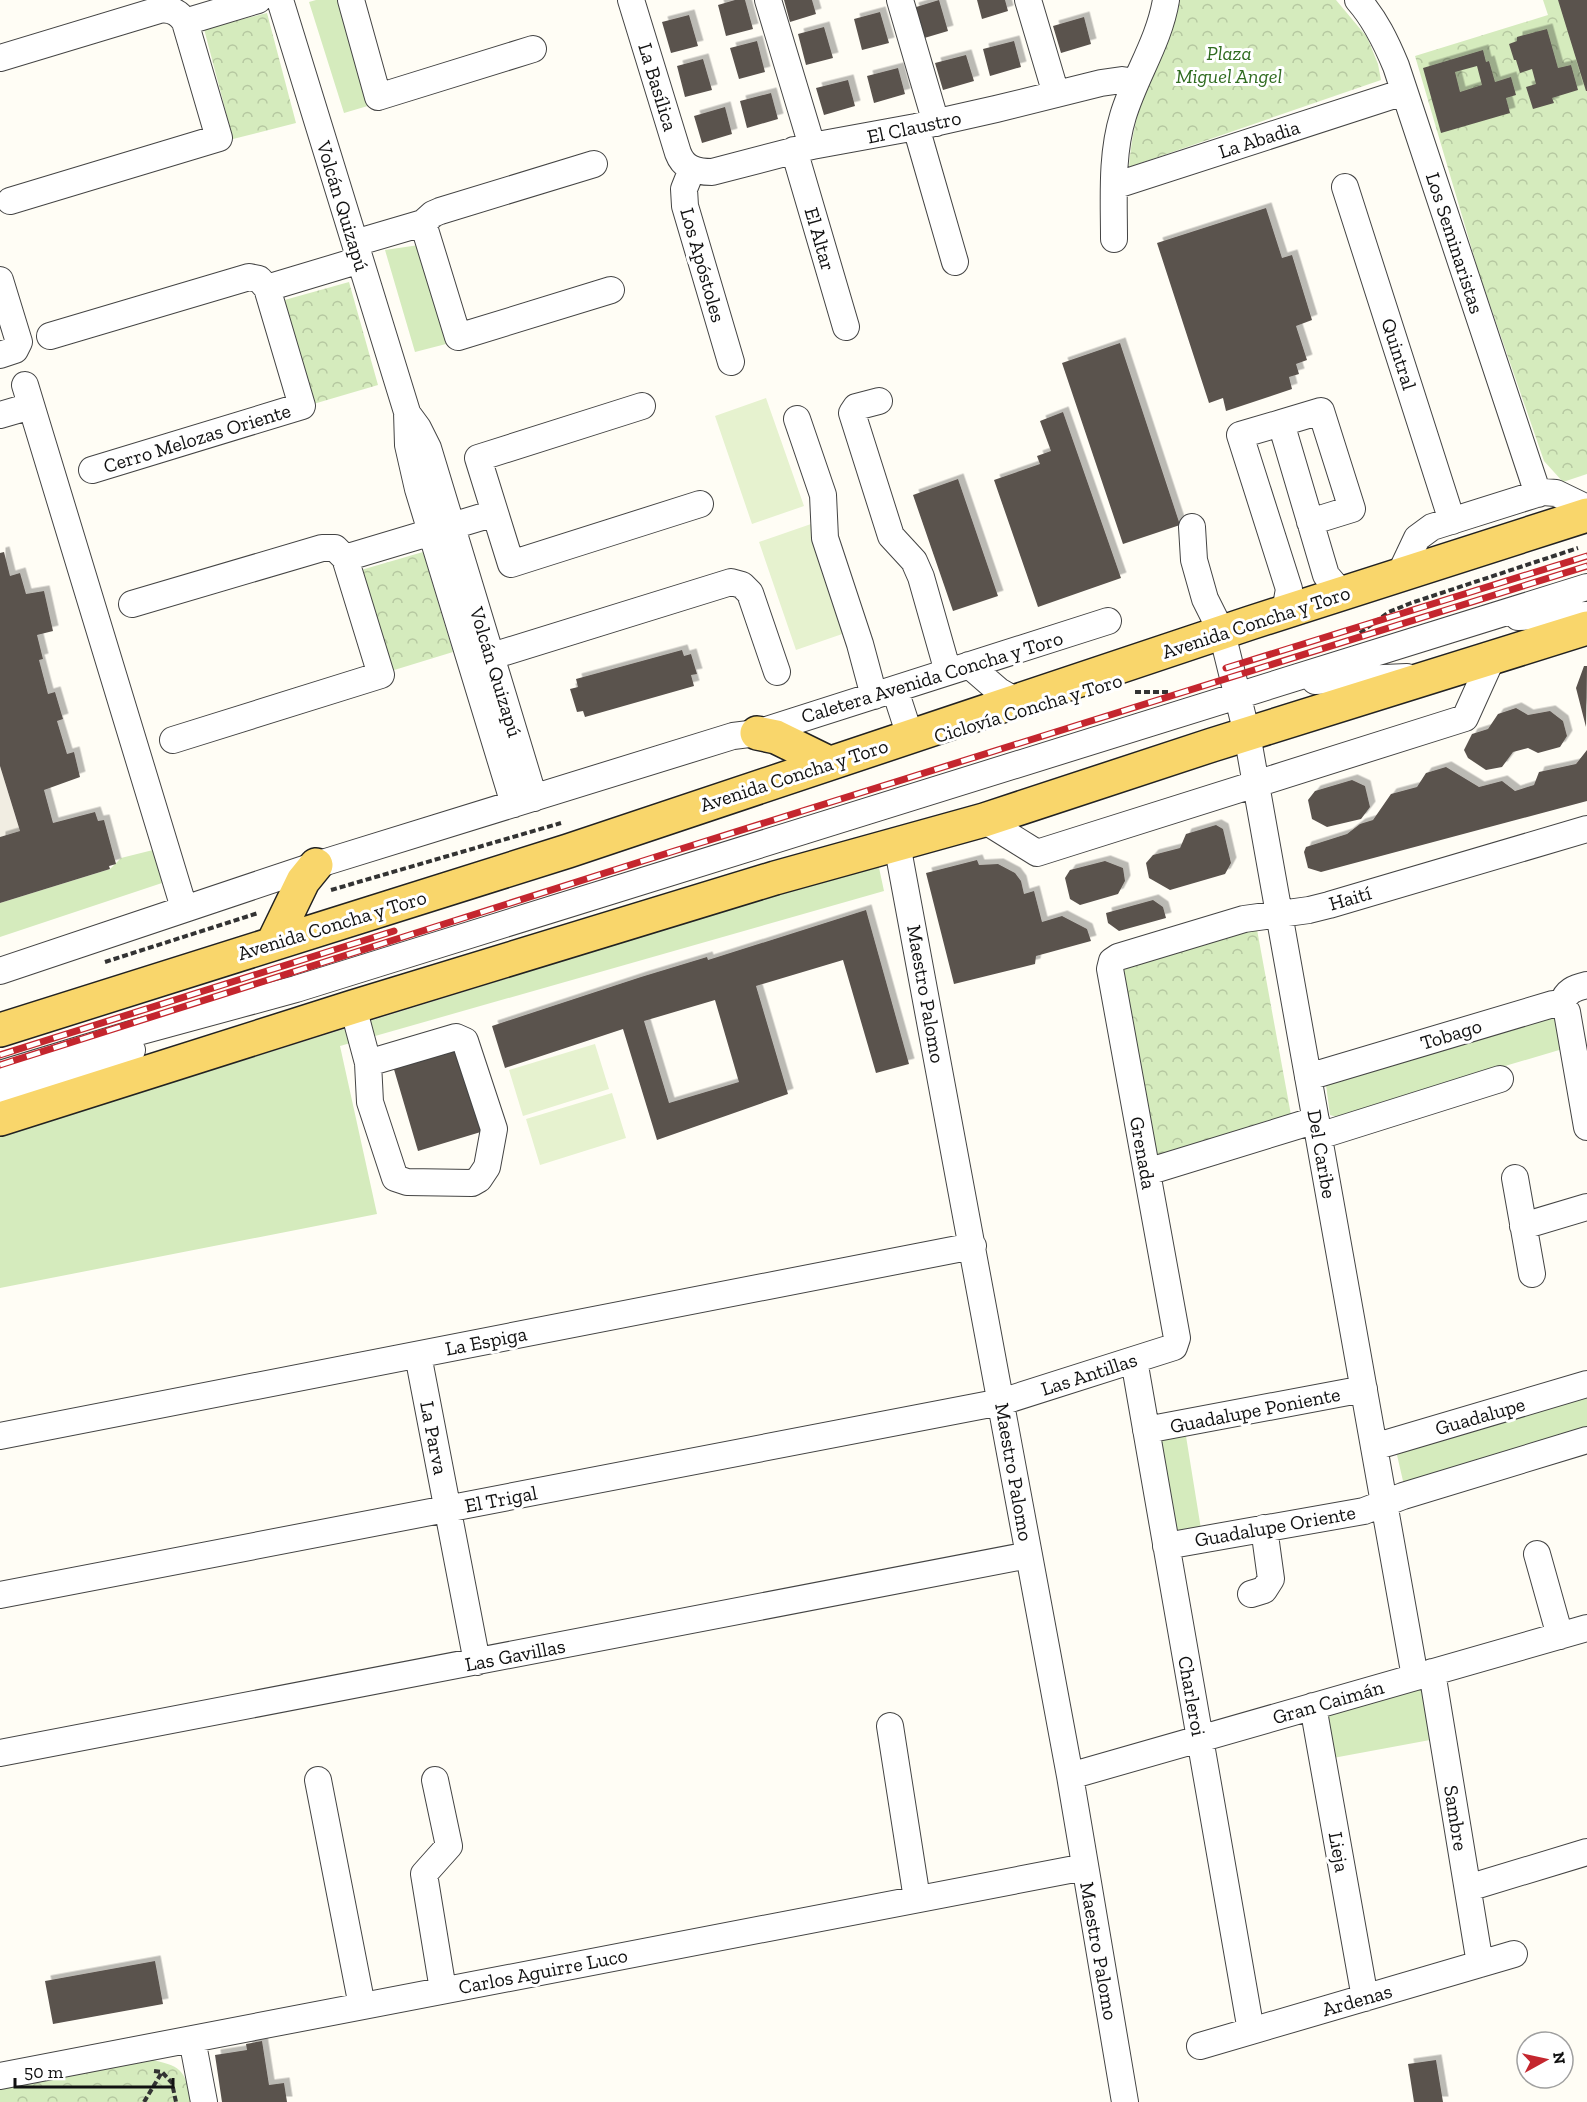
<svg xmlns="http://www.w3.org/2000/svg" width="1587" height="2102" font-family="'Zilla Slab',serif">
  <defs>
    <pattern id="park-crowns" width="20" height="18" patternUnits="userSpaceOnUse" patternTransform="scale(1.5)"><rect width="20" height="18" fill="#d5ebbd"/><path d="M2 6a3 3 0 1 1 6 0M12 15a3 3 0 1 1 6 0" fill="none" stroke="#b6c8a1"/></pattern>
    <filter id="shadow"><feDropShadow dx="5.5" dy="-5.5" stdDeviation="0" flood-color="#0004"/></filter>
  </defs>
  <rect width="100%" height="100%" fill="#fffdf5"/>
  <!-- grass -->
  <path fill="#d5ebbd" d="M316 0H339L371 105 344 113 309 2Z
    M419 245 446 344 415 352 385 250Z
    M153 850 162 883 0 937V903L110 869 121 858Z
    M878 863 884 891 340 1046 377 1214 0 1288V1136Z
    M1549 1015 1559 1018 1566 1048 1505 1066 1504 1071 1340 1118 1330 1115 1326 1085 1333 1077Z
    M1587 1394V1431L1411 1486 1403 1481 1397 1455 1400 1450Z
    M1185 1430 1201 1529 1170 1535 1154 1441Z
    M1422 1687 1430 1740 1333 1758 1326 1714Z"/>
  <!-- park -->
  <path fill="url(#park-crowns)" d="M1180 0H1336L1367 37 1378 64 1381 80 1129 167C1131 143 1135 120 1143 97 1156 65 1172 35 1180 0Z
    M1543 0H1587V474L1563 482 1544 461 1478 270 1415 56 1548 15Z
    M267 13 296 123 233 139 204 29Z
    M349 282 378 385 310 405 281 301Z
    M423 552 453 652 391 671 361 570Z
    M1256 924 1291 1115 1157 1155 1123 967Z
    M148 2059C181 2066 185 2068 191 2102H0V2086Z"/>
  <!-- pitch -->
  <path fill="#e6f2cf" d="M766 398 804 506 752 524 715 416Z
    M811 524 848 632 796 650 759 542Z
    M595 1044 609 1089 523 1116 509 1070Z
    M612 1093 626 1138 540 1165 526 1119Z"/>
  <!-- plaza -->
  <path fill="#f1ede2" d="M0 766 20 831 0 837Z"/>
  <!-- building -->
  <path fill="#5a524d" fill-rule="evenodd" filter="url(#shadow)" d="M735 0H745L753 29 726 36 718 5Z
    M784 0H812L816 14 790 22Z
    M939 0 948 31 921 39 913 8Z
    M977 0H1005L1008 11 982 19Z
    M1558 0H1587V91H1586Z
    M880 12 889 43 862 50 854 19Z
    M689 15 698 46 671 53 662 22Z
    M1084 17 1091 44 1061 53 1053 26Z
    M824 27 833 58 806 65 798 34Z
    M1547 29 1558 68 1571 65 1578 90 1552 98 1554 103 1533 109 1526 87 1536 84 1532 69 1520 73 1516 60H1514L1509 44 1517 41V37Z
    M757 41 765 72 739 79 730 48Z
    M1014 41 1021 67 990 76 983 49Z
    M1483 50 1486 62 1489 61 1495 82 1511 77 1516 95 1506 98 1510 113 1441 133 1423 68ZM1477 66 1482 85 1460 92 1455 72Z
    M966 55 974 81 943 90 935 63Z
    M703 59 712 90 685 97 677 66Z
    M898 68 905 94 874 103 867 76Z
    M848 80 855 106 824 115 816 88Z
    M771 93 778 119 747 128 740 101Z
    M725 107 732 134 702 143 694 116Z
    M1266 208 1282 258 1292 255 1312 320 1296 326 1307 360 1296 364 1299 374 1289 377 1292 389 1226 411 1223 398 1209 403 1157 243Z
    M1120 343 1180 525 1123 544 1062 363Z
    M1063 412 1121 578 1038 607 994 480 1040 464 1037 456 1051 451 1040 421Z
    M958 479 998 596 953 611 913 495Z
    M4 552 10 576 20 573 26 594 44 591 53 631 37 635 43 659 39 660 48 694 55 692 63 719 57 721 67 754 74 752 80 777 44 790 53 823 95 812 98 821 104 820 116 864 109 866 110 869 0 903V837L20 831 0 766V553Z
    M682 650 684 656 691 654 697 674 691 675 694 686 585 717 583 711 577 712 570 689 578 687 576 679Z
    M1584 666H1587L1586 727 1576 688Z
    M1516 708 1528 715 1550 711 1563 721 1567 736 1560 747 1538 753 1528 748 1513 752 1502 767 1486 770 1468 758 1464 750 1472 734 1488 729 1498 714Z
    M1587 750V801L1321 872 1308 868 1304 852 1306 847 1347 834 1360 824 1373 820 1391 794 1417 787 1426 773 1446 767 1479 787 1502 781 1515 791 1534 785 1539 772 1576 764Z
    M1352 780 1365 786 1370 807 1361 819 1327 827 1312 819 1308 800 1315 791Z
    M1216 825 1223 829 1231 863 1225 874 1170 890 1149 878 1146 863 1153 855 1180 848 1186 834Z
    M977 860 979 865 998 864 1015 873 1021 881 1024 894 1034 891 1042 922 1062 916 1087 929 1091 941 1036 956 1035 964 954 984 926 873Z
    M1105 861 1123 868 1125 881 1118 894 1080 905 1070 899 1065 878 1070 870Z
    M1153 900 1163 907 1166 918 1119 931 1108 923 1106 913Z
    M866 910 909 1064 876 1073 843 960 756 986 788 1094 657 1140 623 1029 505 1068 492 1026 641 977 707 957 708 960ZM715 1000 739 1082 669 1103 644 1021Z
    M459 1047 484 1131 418 1151 393 1066Z
    M155 1961 163 2004 53 2024 45 1981Z
    M262 2041 269 2085 284 2083 287 2102H222L215 2055 247 2050 246 2044Z
    M1436 2060 1443 2102H1414L1408 2064Z"/>
  <g fill="none" stroke-linecap="round" stroke-linejoin="round">
    <!-- minor casing -->
    <g stroke="#444" stroke-width="28">
      <path id="minor" d="M280 0 407 412 408 445 418 489 514 804
        M351 0 378 97 533 49
        M631 0 678 153C684 169 697 172 712 172L812 146 916 127 996 109 1101 83 1122 80 1136 82
        M768 0 812 146
        M900 0 936 123
        M1028 0 1056 94
        M1358 0C1375 19 1386 42 1396 66L1538 494
        M185 22 258 0
        M0 58 159 10C170 8 179 12 185 22L219 138 10 201
        M916 127 955 262
        M794 150 846 327
        M692 169 684 189 685 206 731 362
        M1114 186 1404 92
        M1345 187 1452 521
        M423 223 458 337 611 290
        M1114 239C1114 198 1111 155 1123 116 1135 76 1159 42 1166 0
        M355 243 423 223 433 214 440 211 594 164
        M0 280 19 342 15 350 0 355
        M267 288 360 260
        M50 336 249 277 259 279 267 288 302 406 92 470
        M25 385 184 908
        M879 401 856 407 852 413 891 536 914 561 921 577 948 672
        M642 406 478 458 511 564 700 504
        M407 413 418 428 428 448 534 798
        M0 415 31 406
        M797 419 823 495 825 538 860 644 874 696
        M1281 423 1321 411 1352 509 1310 522
        M1192 527 1194 560 1205 599 1222 633 1247 734 1415 1677
        M345 558 495 513
        M1399 576 1417 538 1432 527 1543 492 1556 493 1587 508
        M132 604 322 548H335L345 558 381 675 173 740
        M1281 614 1286 606 1289 589 1240 435 1281 423 1326 575 1337 588 1346 593
        M1518 617 1587 615
        M492 656 731 582 742 585 750 593 777 672
        M969 665 999 691 1018 702
        M1315 681 1407 677
        M895 690 910 736
        M984 820 1037 853 1465 718 1493 656
        M897 844 1070 1776 1125 2102
        M0 971 316 865 733 736 757 733 1108 621
        M1562 1004 1567 1012 1587 1127
        M1562 1004C1566 991 1574 988 1587 985
        M353 1007 368 1063 370 1102 395 1178 407 1182 472 1183 479 1179 487 1167 494 1129 465 1041 456 1037 368 1063
        M0 1074 138 1032 296 989 1587 587
        M1308 1077 1553 1004H1562
        M0 1096 132 1050
        M1319 1136 1500 1079
        M1147 1172 1316 1120
        M1515 1178 1532 1274
        M1523 1226 1587 1207
        M418 1355 477 1662
        M1134 1360 1251 2031
        M1146 1430 1364 1389
        M0 1436 973 1246
        M1374 1447 1587 1384
        M1166 1546 1364 1511 1403 1496 1587 1440
        M1537 1554 1560 1636
        M1251 1594 1264 1590 1271 1579 1264 1528
        M0 1595 1001 1402 1174 1347 1177 1338 1110 969 1112 961 1118 957 1244 919 1309 910 1329 905 1587 829
        M1432 1672 1480 1964
        M1313 1706 1365 1998
        M890 1726 917 1899
        M0 1753 1029 1555
        M1070 1776 1587 1628
        M318 1780 362 2006
        M435 1780 449 1846 424 1874 443 1990
        M1468 1888 1587 1852
        M192 2039 204 2102
        M1200 2046 1514 1954
        M0 2076 1085 1867"/>
    </g>
    <!-- major casing -->
    <g stroke="#222" stroke-width="36">
      <path id="major" d="M757 733 776 737 829 763
        M273 943 303 881 316 865
        M0 1030 568 851 1250 623 1587 515
        M0 1119 353 1007 775 878 984 820 1212 745 1587 628"/>
    </g>
    <!-- path -->
    <path stroke="#333" stroke-width="4" stroke-dasharray="6 3" stroke-linecap="butt" d="M1360 633 1389 612 1411 603 1578 548
      M1135 692H1169
      M331 890 561 823
      M105 962 258 913
      M154 2071 162 2072 172 2083 176 2102
      M144 2102 162 2072"/>
    <!-- minor -->
    <use href="#minor" stroke="#fff" stroke-width="26"/>
    <!-- major -->
    <use href="#major" stroke="#f9d66b" stroke-width="33"/>
    <!-- rail casing -->
    <g stroke="#c4262e" stroke-width="7">
      <path id="rail" d="M1226 668 1587 556
        M0 1055 394 931
        M0 1065 668 853 1587 566"/>
    </g>
    <!-- rail -->
    <use href="#rail" stroke="#fff" stroke-width="4.5" stroke-dasharray="14" stroke-linecap="butt"/>
  </g>
  <g text-anchor="middle" dominant-baseline="central" stroke-width="6" stroke-linejoin="round" paint-order="stroke">
    <!-- park labels -->
    <g font-size="20" font-style="italic" fill="#2f6b1f" stroke="#fff">
      <text x="1229" y="53">Plaza<tspan x="1229" dy="23">Miguel Angel</tspan></text>
    </g>
    <!-- street labels -->
    <g font-size="20" fill="#111" stroke="#fff">
      <text transform="translate(658 87) rotate(73)">La Basílica</text>
      <text transform="translate(914 127) rotate(-12)">El Claustro</text>
      <text transform="translate(1259 139) rotate(-18)">La Abadia</text>
      <text transform="translate(343 206) rotate(73)">Volcán Quizapú</text>
      <text transform="translate(820 239) rotate(74)">El Altar</text>
      <text transform="translate(1455 243) rotate(72)">Los Seminaristas</text>
      <text transform="translate(703 265) rotate(74)">Los Apóstoles</text>
      <text transform="translate(1399 354) rotate(72)">Quintral</text>
      <text transform="translate(197 438) rotate(-17)">Cerro Melozas Oriente</text>
      <text transform="translate(1256 622) rotate(-18)">Avenida Concha y Toro</text>
      <text transform="translate(496 672) rotate(73)">Volcán Quizapú</text>
      <text transform="translate(932 677) rotate(-17)">Caletera Avenida Concha y Toro</text>
      <text transform="translate(1028 708) rotate(-17)">Ciclovía Concha y Toro</text>
      <text transform="translate(794 775) rotate(-18)">Avenida Concha y Toro</text>
      <text transform="translate(1350 898) rotate(-16)">Haití</text>
      <text transform="translate(332 925) rotate(-17)">Avenida Concha y Toro</text>
      <text transform="translate(926 994) rotate(80)">Maestro Palomo</text>
      <text transform="translate(1451 1034) rotate(-17)">Tobago</text>
      <text transform="translate(1143 1153) rotate(80)">Grenada</text>
      <text transform="translate(1322 1154) rotate(80)">Del Caribe</text>
      <text transform="translate(486 1341) rotate(-11)">La Espiga</text>
      <text transform="translate(1089 1374) rotate(-18)">Las Antillas</text>
      <text transform="translate(1255 1410) rotate(-11)">Guadalupe Poniente</text>
      <text transform="translate(1480 1416) rotate(-16)">Guadalupe</text>
      <text transform="translate(434 1438) rotate(79)">La Parva</text>
      <text transform="translate(1014 1472) rotate(80)">Maestro Palomo</text>
      <text transform="translate(501 1499) rotate(-11)">El Trigal</text>
      <text transform="translate(1275 1526) rotate(-10)">Guadalupe Oriente</text>
      <text transform="translate(515 1655) rotate(-11)">Las Gavillas</text>
      <text transform="translate(1192 1696) rotate(80)">Charleroi</text>
      <text transform="translate(1328 1702) rotate(-16)">Gran Caimán</text>
      <text transform="translate(1456 1818) rotate(81)">Sambre</text>
      <text transform="translate(1339 1852) rotate(80)">Lieja</text>
      <text transform="translate(1099 1951) rotate(80)">Maestro Palomo</text>
      <text transform="translate(543 1971) rotate(-11)">Carlos Aguirre Luco</text>
      <text transform="translate(1357 2000) rotate(-16)">Ardenas</text>
    </g>
  </g>
  <!-- north arrow -->
  <g transform="translate(1545 2060) rotate(82)"><circle r="28" fill="#ffffff" stroke="#a0a0a0" stroke-width="1.5"/>
  <path d="M0-4.5L10 22L0 15L-10 22Z" fill="#c4262e"/>
  <text y="-9" font-size="16" font-weight="bold" text-anchor="middle" fill="#111111">N</text>
  </g>
  <!-- scale -->
  <path d="M15 2078v9h158v-9" fill="none" stroke="#111111" stroke-width="3"/>
  <text x="24" y="2078" font-size="18" fill="#111111" stroke="#ffffff" stroke-width="4.5" paint-order="stroke">50 m</text>
</svg>
